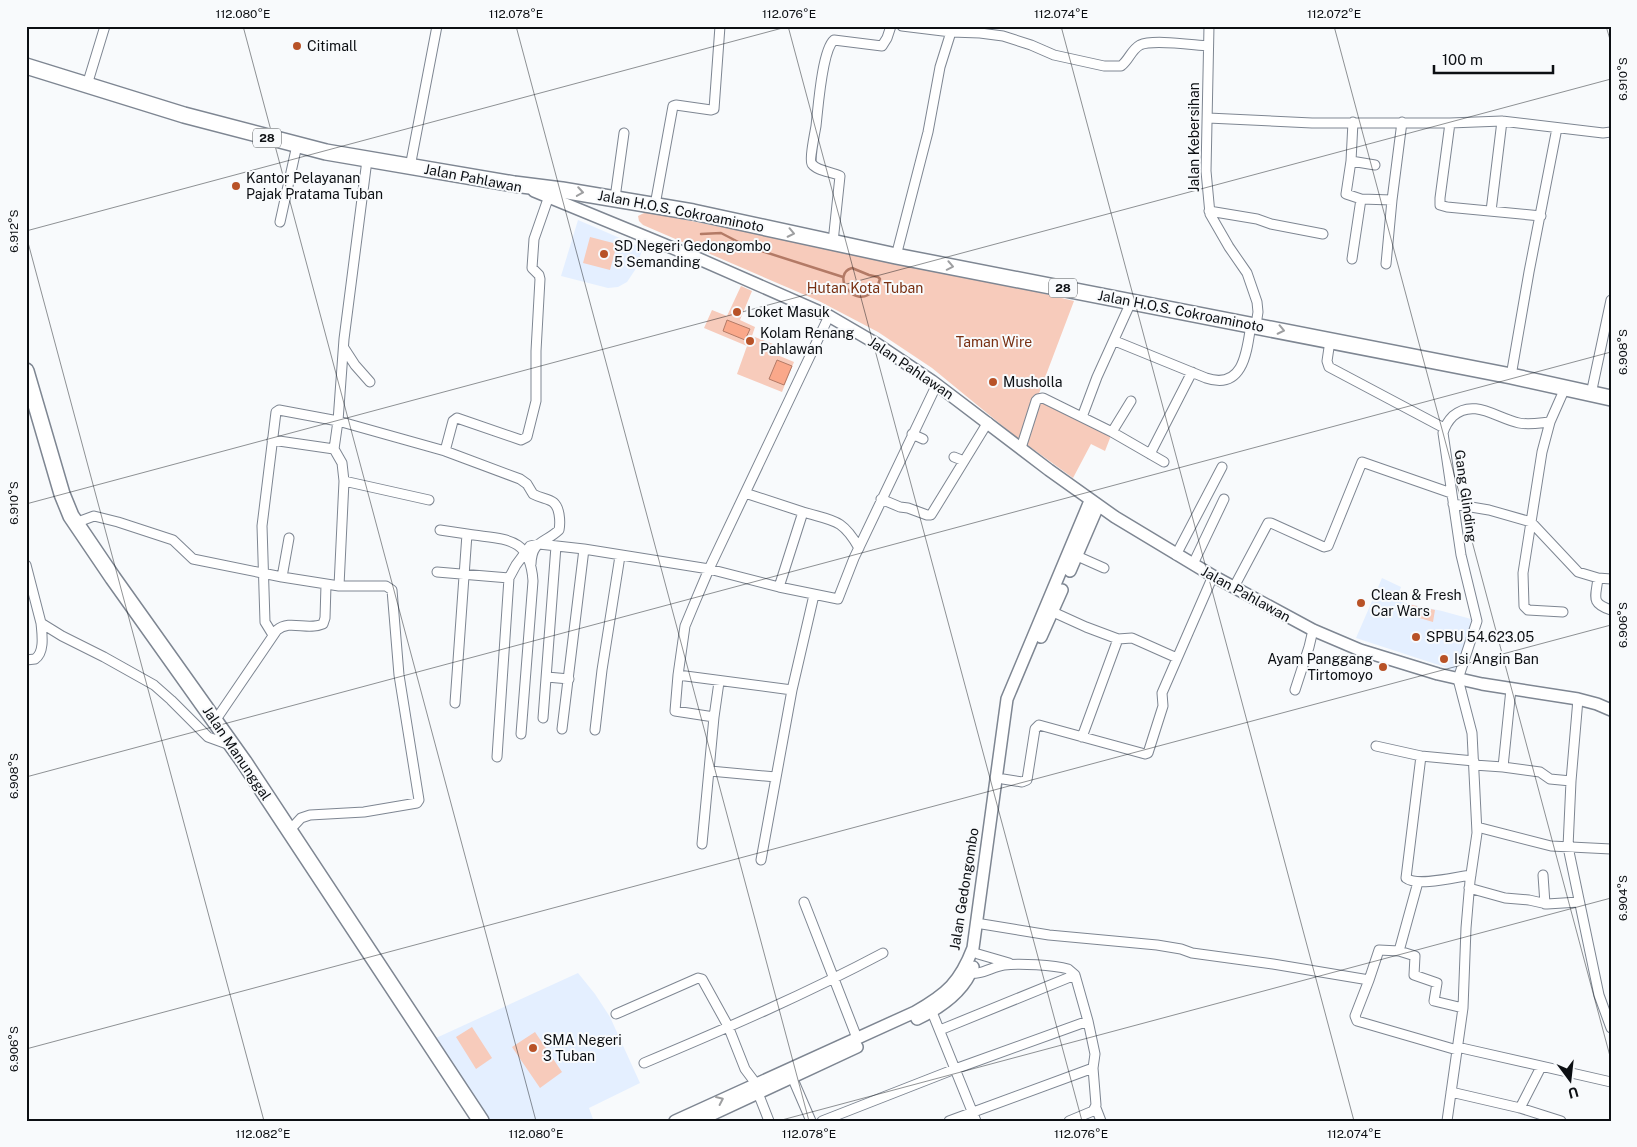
<svg xmlns="http://www.w3.org/2000/svg" width="1637" height="1147" font-family="'Public Sans',sans-serif">
  <rect width="100%" height="100%" fill="#f8fafc"/>
  <!-- built -->
  <path fill="#e4efff" d="M578 220 643 248 635 270 627 282 618 287 608 288 561 276Z
    M1382 578 1401 587 1396 601 1442 611 1471 619 1470 631 1457 671 1356 638Z
    M578 973 595 994 610 1017 640 1083 589 1108 593 1119 588 1121H490L436 1038Z"/>
  <!-- green -->
  <path fill="#f7cbbb" d="M646 212C789 241 932 266 1074 301L1021 441 932 368 878 332 819 301 643 225 639 221 638 216Z
    M590 237 617 244 610 270 583 263Z
    M741 286 752 291 740 320 755 327 752 336 778 346 775 354 794 362 782 392 737 374 747 346 704 328 712 310 727 316Z
    M1040 400 1112 433 1105 451 1091 444 1073 478 1026 444Z
    M1408 604 1435 610 1433 622 1406 614Z
    M472 1027 492 1058 476 1069 456 1037Z
    M535 1032 562 1072 540 1088 512 1047Z"/>
  <!-- water -->
  <path fill="#faa88a" stroke="#b37a66" d="M727 320 750 329 745 340 723 331Z
    M777 360 792 366 784 385 769 379Z"/>
  <g fill="none" stroke-linecap="round" stroke-linejoin="round">
    <!-- stream -->
    <path stroke="#b37a66" stroke-width="2.5" d="M701 234 721 233 746 246 843 277
      M852 268 869 275 878 277 880 279C879 284 877 286 874 290 855 312 830 274 852 268Z"/>
    <!-- street casing -->
    <g stroke="#7e8692" stroke-width="11">
      <path id="street" d="M902 26 951 32 980 33 1003 36 1031 45 1054 55 1104 66H1121C1129 60 1131 50 1140 45 1153 39 1192 45 1208 46
        M1209 26 1206 171 1210 214 1229 247 1247 273 1257 302 1258 312 1256 325
        M87 85 105 26
        M1208 118 1312 123H1450L1502 121 1603 133 1611 132
        M1353 122 1351 161 1346 194 1361 199 1392 200
        M1450 123 1440 198V205L1447 207 1541 216
        M1351 161 1375 165
        M410 167 437 26
        M615 198 624 133
        M655 205 673 106 676 105 711 110 714 109 720 26
        M1209 211 1257 219 1271 224 1323 234
        M1491 211 1502 121
        M280 222 297 145
        M833 242 840 176C833 172 817 171 812 164 809 161 815 132 816 126 818 109 822 50 834 40L882 46 887 38 891 26
        M896 256 928 132 940 67 951 32
        M1352 259 1361 199
        M1386 264 1392 200 1402 122
        M1115 341 1206 378C1244 391 1247 350 1251 324
        M1330 341 1327 361 1329 367 1444 428
        M344 348 355 365 370 382
        M1511 376 1529 272 1557 128
        M1565 388 1550 422 1542 452 1531 522 1578 572 1598 578C1596 597 1590 603 1611 610
        M1591 394 1611 300
        M1082 417 1097 377 1131 302
        M1112 432 1131 401
        M912 434 923 439
        M272 440 334 449
        M1021 448 1036 401 1038 399 1043 398 1112 432 1164 462
        M1150 454 1192 372
        M954 457 964 461
        M344 481 429 500
        M745 493 803 512 779 587
        M881 499 900 507 908 508 927 515H931L988 422
        M1453 504 1489 510 1531 522 1523 573 1524 606 1528 610 1563 612
        M803 512C833 521 842 518 859 548
        M75 523 94 516 118 522 173 540 193 559 282 577 339 586
        M440 530 467 534 455 703
        M467 534C504 540 530 535 533 581L521 734
        M1176 555 1222 467
        M1077 556 1104 568
        M531 564C532 540 544 544 559 530 560 525 560 520 559 514 556 497 546 501 533 494L527 484 520 479 445 451 453 421 457 418 521 440 527 437 536 401V351L540 279 539 275 532 268 534 239 549 196
        M1193 564 1224 499
        M26 565 41 623 62 636 104 657 154 685 171 700 208 737 230 745
        M437 572 509 578 497 757
        M282 577 289 538
        M509 578 516 565 530 546 539 544 584 549 709 569 779 587 838 599 854 558 937 384
        M1598 578 1611 579
        M1234 587 1268 523H1271L1324 547 1328 546 1362 462 1451 493
        M1053 612 1086 627 1118 639 1132 638 1177 658
        M273 635 265 622 262 526 276 412 279 410 338 421 445 451
        M26 660 35 659C45 652 42 634 41 623
        M678 675 675 711 714 717
        M547 677 569 679
        M1511 689 1503 767 1540 772 1550 779 1571 781
        M792 690 678 675 685 626 695 602 709 569 829 316
        M1295 690 1309 647 1313 630
        M1578 699 1571 781 1568 847 1599 995 1611 1028
        M543 718 556 546
        M215 721 277 630C290 619 307 631 323 624L325 618 326 585
        M562 729 584 549
        M595 730 602 670 620 556
        M1082 737 1118 639
        M1376 746 1421 756 1474 761
        M1421 756 1406 878C1417 887 1456 877 1471 875
        M1474 765 1503 767
        M710 771 776 777
        M1003 779 1022 782 1027 780 1035 729 1039 725 1145 754 1148 753 1163 706 1162 693 1213 576
        M1477 827 1551 846 1611 849
        M289 831 301 818 310 815 364 812 417 803 419 800 399 675 392 590 386 586H339L344 481 342 463 334 449 338 421 344 339 367 160
        M702 844 714 717 719 682
        M761 860 792 690 814 595
        M1543 875 1545 904
        M1418 882 1399 951 1415 956 1414 975 1437 983 1434 1001 1463 1008
        M1469 888 1505 898 1529 900 1547 904 1579 902
        M804 902 857 1038
        M982 924 1049 935 1157 945 1181 949 1192 953 1273 964 1369 980 1379 950 1399 951
        M978 954 1009 963
        M965 972C979 977 991 967 1004 965 1019 963 1054 965 1068 969L1075 975 1088 1021
        M1369 980 1355 1016 1357 1021 1457 1050
        M932 1012 976 1121
        M616 1014 698 978 702 979 728 1026 745 1069 760 1089
        M940 1030 1075 975
        M1457 1047 1611 1082
        M644 1063C725 1029 806 994 883 953
        M792 1077 811 1121
        M1451 1092 1520 1108 1561 1121
        M758 1093 769 1121
        M1096 1108 1101 1121
        M1520 1108 1541 1067
        M822 1121 955 1069 1088 1021 1095 1054 1093 1068 1096 1105 1093 1111 1069 1121
        M949 1121 1093 1068
        M1447 1121 1463 1008 1466 928 1470 881 1477 833 1472 733 1458 679 1477 621 1461 555 1443 433C1445 426 1448 421 1453 416 1474 398 1496 418 1519 423 1529 425 1539 423 1550 422"/>
    </g>
    <!-- secondary casing -->
    <g stroke="#7e8692" stroke-width="14">
      <path id="secondary" d="M534 191 697 258 829 316 877 344 932 381 1049 470 1115 517 1213 576 1313 630 1360 650 1438 674 1482 684 1578 699 1597 704 1611 710
        M1070 571 1098 506
        M1041 637 1062 590
        M917 1019C940 1008 964 991 973 967
        M675 1121 915 1012C947 994 960 982 973 948L1007 699 1090 501
        M698 1121 857 1047"/>
    </g>
    <!-- highway casing -->
    <g stroke="#7e8692" stroke-width="18">
      <path id="highway" d="M26 66 184 115 326 152 514 184 562 190 693 212 896 256 1511 376 1611 398
        M26 371 62 494 71 516 113 578 244 762 481 1121"/>
    </g>
    <!-- street -->
    <use href="#street" stroke="#fff" stroke-width="9"/>
    <!-- secondary -->
    <use href="#secondary" stroke="#fff" stroke-width="11"/>
    <!-- highway -->
    <use href="#highway" stroke="#fff" stroke-width="15"/>
  </g>
  <!-- one-way arrows -->
  <defs><path id="oneway-chevron" d="M-2-3.5L2.5 0L-2 3.5" fill="none" stroke-width="1.6" stroke-linecap="round" stroke-linejoin="round" transform="scale(1.25)"/></defs>
  <g stroke="#9e9fa1">
    <use href="#oneway-chevron" transform="translate(580 192) rotate(9)"/>
    <use href="#oneway-chevron" transform="translate(791 233) rotate(12)"/>
    <use href="#oneway-chevron" transform="translate(950 266) rotate(11)"/>
    <use href="#oneway-chevron" transform="translate(1281 330) rotate(12)"/>
    <use href="#oneway-chevron" transform="translate(720 1100) rotate(-25)"/>
  </g>
  <!-- ticks -->
  <path fill="none" stroke="#0c0f13" stroke-width="1" stroke-opacity="0.45" d="M243 26 536 1121M516 26 809 1121M788 26 1082 1121M1061 26 1354 1121M1334 26 1611 1060M1606 26 1611 43M26 231 790 26M26 235 264 1121M26 504 1611 79M26 777 1611 352M26 1049 1611 625M778 1121 1611 898"/>
  <!-- markers -->
  <g fill="#b85227" stroke="#f8fafc" stroke-width="2">
    <circle cx="297" cy="46" r="5"/>
    <circle cx="236" cy="186" r="5"/>
    <circle cx="604" cy="254" r="5"/>
    <circle cx="737" cy="312" r="5"/>
    <circle cx="750" cy="341" r="5"/>
    <circle cx="993" cy="382" r="5"/>
    <circle cx="1361" cy="603" r="5"/>
    <circle cx="1416" cy="637" r="5"/>
    <circle cx="1444" cy="659" r="5"/>
    <circle cx="1383" cy="667" r="5"/>
    <circle cx="533" cy="1048" r="5"/>
  </g>
  <g text-anchor="middle" dominant-baseline="central" stroke-width="4" stroke-linejoin="round" paint-order="stroke">
    <!-- shield labels -->
    <g fill="#f8fafc" stroke="#535659" stroke-width="1">
      <rect x="253" y="128.5" width="28" height="19" rx="4"/>
      <rect x="1049" y="278.5" width="28" height="19" rx="4"/>
    </g>
    <g font-size="12" font-weight="bold" fill="#0c0f13">
      <text x="267" y="138">28</text>
      <text x="1063" y="288">28</text>
    </g>
    <!-- poi labels -->
    <g font-size="14" fill="#0c0f13" stroke="#f8fafc" text-anchor="start">
      <text x="307" y="46">Citimall</text>
      <text x="246" y="178">Kantor Pelayanan<tspan x="246" dy="16">Pajak Pratama Tuban</tspan></text>
      <text x="614" y="246">SD Negeri Gedongombo<tspan x="614" dy="16">5 Semanding</tspan></text>
      <text x="747" y="312">Loket Masuk</text>
      <text x="760" y="333">Kolam Renang<tspan x="760" dy="16">Pahlawan</tspan></text>
      <text x="1003" y="382">Musholla</text>
      <text x="1371" y="595">Clean &amp; Fresh<tspan x="1371" dy="16">Car Wars</tspan></text>
      <text x="1426" y="637">SPBU 54.623.05</text>
      <text x="1373" y="659" text-anchor="end">Ayam Panggang<tspan x="1373" dy="16">Tirtomoyo</tspan></text>
      <text x="1454" y="659">Isi Angin Ban</text>
      <text x="543" y="1040">SMA Negeri<tspan x="543" dy="16">3 Tuban</tspan></text>
    </g>
    <!-- street labels -->
    <g font-size="14" fill="#0c0f13" stroke="#f8fafc">
      <text transform="translate(1194 137) rotate(-90)">Jalan Kebersihan</text>
      <text transform="translate(473 178) rotate(11)">Jalan Pahlawan</text>
      <text transform="translate(681 211) rotate(11)">Jalan H.O.S. Cokroaminoto</text>
      <text transform="translate(1181 311) rotate(11)">Jalan H.O.S. Cokroaminoto</text>
      <text transform="translate(911 368) rotate(34)">Jalan Pahlawan</text>
      <text transform="translate(1466 496) rotate(82)">Gang Glinding</text>
      <text transform="translate(1246 594) rotate(29)">Jalan Pahlawan</text>
      <text transform="translate(237 753) rotate(56)">Jalan Manunggal</text>
      <text transform="translate(964 889) rotate(-81)">Jalan Gedongombo</text>
    </g>
    <!-- park labels -->
    <g font-size="14" fill="#783012" stroke="#f8fafc">
      <text x="865" y="288">Hutan Kota Tuban</text>
      <text x="994" y="342">Taman Wire</text>
    </g>
  </g>
  <!-- border -->
  <rect width="1637" height="1147" fill="none" stroke="#f8fafc" stroke-width="55"/>
  <!-- north arrow -->
  <g transform="translate(1570 1080) rotate(165)" stroke="#f8fafc" stroke-width="4" paint-order="stroke">
  <path d="M0-4L9 19L0 12L-9 19Z" fill="#0c0f13"/>
  <text y="-8" font-size="14" font-weight="bold" text-anchor="middle" fill="#0c0f13">U</text>
  </g>
  <!-- scale -->
  <path d="M1434 65v8h119v-8" fill="none" stroke="#0c0f13" stroke-width="2.5"/>
  <text x="1442" y="65" font-size="15" fill="#0c0f13" stroke="#f8fafc" stroke-width="4" paint-order="stroke">100 m</text>
  <rect x="28" y="28" width="1582" height="1092" fill="none" stroke="#0c0f13" stroke-width="2"/>
  <g font-size="12" text-anchor="middle" fill="#0c0f13">
    <text x="243" y="18">112.080°E</text>
    <text x="516" y="18">112.078°E</text>
    <text x="789" y="18">112.076°E</text>
    <text x="1061" y="18">112.074°E</text>
    <text x="1334" y="18">112.072°E</text>
    <text transform="translate(1623 79) rotate(-90)" y="4">6.910°S</text>
    <text transform="translate(14 231) rotate(-90)" y="4">6.912°S</text>
    <text transform="translate(1623 352) rotate(-90)" y="4">6.908°S</text>
    <text transform="translate(14 503) rotate(-90)" y="4">6.910°S</text>
    <text transform="translate(1623 625) rotate(-90)" y="4">6.906°S</text>
    <text transform="translate(14 776) rotate(-90)" y="4">6.908°S</text>
    <text transform="translate(1623 898) rotate(-90)" y="4">6.904°S</text>
    <text transform="translate(14 1049) rotate(-90)" y="4">6.906°S</text>
    <text x="263" y="1138">112.082°E</text>
    <text x="536" y="1138">112.080°E</text>
    <text x="809" y="1138">112.078°E</text>
    <text x="1081" y="1138">112.076°E</text>
    <text x="1354" y="1138">112.074°E</text>
  </g>
</svg>
